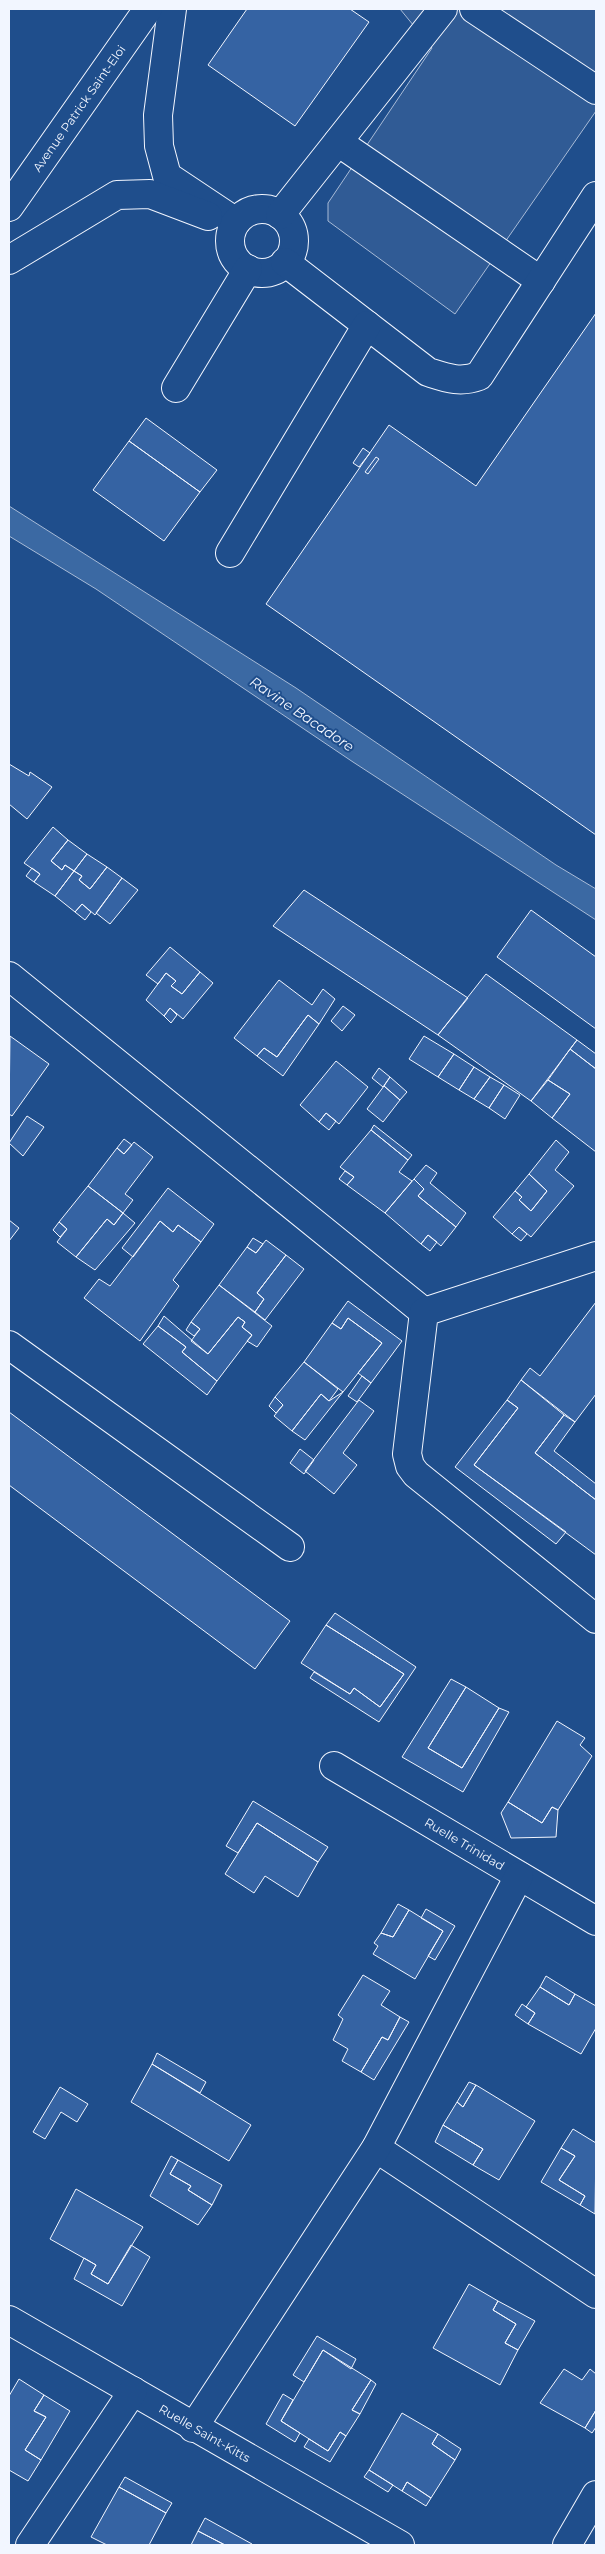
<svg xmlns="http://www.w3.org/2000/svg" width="605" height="2554" font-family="Montserrat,sans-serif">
  <rect width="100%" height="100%" fill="#1f4e8c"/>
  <!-- parking -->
  <path fill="#305b95" stroke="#a8bbd7" d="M400 9H596V111L455 314 328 221V203L432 48Z"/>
  <!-- water -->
  <path fill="#3b69a3" stroke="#a8bbd7" d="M9 506 296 688 556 865 596 889V920L353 762 96 589 9 536Z"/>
  <!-- building -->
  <path fill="#3563a3" stroke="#f2f6ff" d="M247 9H350L369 22 295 126 208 65Z
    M596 313V835L266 604 389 425 476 486Z
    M146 418 217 470 200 492 129 441Z
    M129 441 200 492 164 541 93 490Z
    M363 448 370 453 359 467 353 463Z
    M376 457 379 459 368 474 365 472Z
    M9 764 29 776 30 772 52 787 27 819 9 804Z
    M53 827 68 840 51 861 62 870 65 865 74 871 55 896 34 882 40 874 24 863Z
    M68 840 87 854 74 871 65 865 62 870 51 861Z
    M87 854 107 867 90 889 79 880 82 876 74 871Z
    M107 867 122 878 95 915 82 904 75 912 55 896 74 871 82 876 79 880 90 889Z
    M32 868 40 874 34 882 26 876Z
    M122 878 138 890 110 924 96 913Z
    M304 890 468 998 438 1035 273 926Z
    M82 904 91 912 85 920 75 912Z
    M531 910 596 957V1029L497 957Z
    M170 947 200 972 182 994 171 986 176 981 166 973 158 984 146 975Z
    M200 972 213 983 183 1019 170 1008 164 1016 146 1000 166 973 176 981 171 986 182 994Z
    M486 974 577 1040 531 1101 438 1035Z
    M279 980 312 1005 323 989 335 999 319 1024 308 1015 277 1057 264 1048 257 1056 234 1038Z
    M343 1006 355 1015 342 1031 331 1021Z
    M170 1008 177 1015 171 1023 164 1016Z
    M308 1015 319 1024 283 1076 257 1056 264 1048 277 1057Z
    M10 1036 49 1064 12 1116 9 1114Z
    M424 1036 454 1054 438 1077 409 1059Z
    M577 1040 596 1054V1069L570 1049Z
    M570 1049 596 1069V1152L552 1118 570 1094 548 1080Z
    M454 1054 474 1067 459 1090 438 1077Z
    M336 1061 368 1087 339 1124 326 1113 319 1122 300 1105Z
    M474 1067 490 1077 474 1099 459 1090Z
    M379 1068 390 1077 383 1087 372 1078Z
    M390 1077 407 1092 400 1100 384 1086Z
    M490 1077 504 1085 489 1108 474 1099Z
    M548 1080 570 1094 552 1118 531 1101Z
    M504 1085 520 1095 505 1119 489 1108Z
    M384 1086 400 1100 383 1122 367 1109Z
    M326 1113 336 1121 329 1130 319 1122Z
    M27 1116 44 1127 23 1156 9 1143Z
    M374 1125 412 1155 408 1160 371 1130Z
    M371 1130 408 1160 399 1172 412 1181 385 1213 347 1185 354 1177 340 1167Z
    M124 1139 132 1145 124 1154 117 1148Z
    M556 1140 569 1152 555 1170 574 1186 531 1237 519 1227 512 1234 493 1217 515 1191 522 1197 519 1200 531 1211 547 1191 529 1174Z
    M134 1142 153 1157 125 1194 133 1200 123 1213 88 1186 117 1148 124 1154Z
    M426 1165 437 1173 430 1183 466 1213 456 1227 418 1196 424 1189 414 1179Z
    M345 1171 354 1177 347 1185 339 1179Z
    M529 1174 547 1191 531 1211 519 1200 522 1197 515 1191Z
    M414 1179 424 1189 418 1196 456 1227 441 1246 428 1235 421 1244 385 1213Z
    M88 1186 123 1213 114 1225 107 1219 76 1257 57 1242 67 1229 59 1222Z
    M168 1188 214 1224 201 1242 178 1225 173 1232 160 1221 133 1257 122 1248Z
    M123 1213 135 1223 95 1270 76 1257 107 1219 114 1225Z
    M9 1220 19 1228 9 1241Z
    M160 1221 173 1232 178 1225 201 1242 173 1280 179 1286 140 1341 84 1298 99 1279 110 1286Z
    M59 1222 67 1229 60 1237 53 1230Z
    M519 1227 527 1234 521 1241 512 1234Z
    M428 1235 437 1242 430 1251 421 1244Z
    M253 1238 263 1244 256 1253 247 1247Z
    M266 1240 286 1255 257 1293 264 1299 255 1312 219 1285 247 1247 256 1253Z
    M286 1255 304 1269 265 1320 255 1312 264 1299 257 1293Z
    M219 1285 272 1326 257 1347 247 1341 252 1335 242 1327 245 1322 238 1317 208 1354 191 1341 200 1329 191 1322Z
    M348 1301 402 1341 371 1383 358 1373 382 1343 348 1318 341 1329 332 1323Z
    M596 1302V1394L575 1422 521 1380 530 1368 540 1376Z
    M164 1316 208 1354 238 1317 245 1322 242 1327 252 1335 217 1381 182 1352 186 1347 158 1326Z
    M348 1318 382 1343 343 1392 304 1362 332 1323 341 1329Z
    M191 1322 200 1329 194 1336 186 1330Z
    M158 1326 186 1347 182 1352 217 1381 207 1395 143 1344Z
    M304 1362 338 1389 329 1401 321 1394 292 1431 274 1416 283 1405 275 1397Z
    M362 1376 371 1383 357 1402 348 1396Z
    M521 1380 564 1415 535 1453 596 1500V1555L474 1465 518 1408 507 1400Z
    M343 1392 305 1440 292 1431 321 1394 329 1401Z
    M275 1397 283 1405 276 1413 269 1406Z
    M359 1400 374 1411 343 1453 357 1465 334 1494 305 1471Z
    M507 1400 518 1408 474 1465 566 1532 556 1544 455 1467Z
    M9 1412 290 1621 255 1669 9 1485Z
    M564 1415 575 1422 554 1451 596 1484V1500L535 1453Z
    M300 1449 314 1460 304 1474 290 1463Z
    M335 1613 416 1667 379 1722 310 1678 314 1672 350 1694 354 1688 380 1707 404 1674 326 1625Z
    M326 1625 404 1674 380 1707 354 1688 350 1694 301 1663Z
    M451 1679 466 1687 428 1748 462 1768 499 1708 509 1712 463 1792 402 1757Z
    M466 1687 499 1708 462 1768 428 1748Z
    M557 1721 585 1738 580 1745 592 1756 558 1810 552 1807 542 1823 508 1802Z
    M253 1801 328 1847 318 1862 257 1823 238 1853 226 1846Z
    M508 1802 542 1823 552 1807 558 1810 556 1837 511 1838 501 1813Z
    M257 1823 318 1862 298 1897 265 1876 254 1893 225 1874Z
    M398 1904 409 1910 393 1937 381 1933Z
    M426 1909 455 1926 435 1960 428 1956 443 1931 421 1918Z
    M409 1910 443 1931 415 1979 373 1954 378 1946 374 1943 381 1933 393 1937Z
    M363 1975 390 1991 381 2005 400 2017 388 2040 382 2037 361 2072 342 2061 348 2049 333 2040 343 2019 338 2015Z
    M546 1976 575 1994 569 2005 540 1987Z
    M540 1987 569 2005 575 1994 596 2006V2028L581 2054 528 2024 535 2013 526 2007Z
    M522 2004 535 2013 528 2024 515 2015Z
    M400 2017 409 2022 374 2080 361 2072 382 2037 388 2040Z
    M157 2053 206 2082 200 2093 152 2064Z
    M152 2064 251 2125 229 2161 131 2102Z
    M469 2082 476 2085 463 2107 457 2102Z
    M476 2085 535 2121 499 2180 473 2165 483 2149 443 2125 457 2102 463 2107Z
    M60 2087 88 2104 77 2122 61 2112 45 2139 33 2132Z
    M443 2125 483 2149 473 2165 435 2142Z
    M573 2129 596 2143 595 2214 580 2205 585 2196 559 2180 575 2156 561 2148Z
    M561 2148 575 2156 559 2180 585 2196 580 2205 541 2182Z
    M171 2156 178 2160 170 2174 191 2186 188 2190 212 2205 198 2225 150 2196Z
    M178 2160 222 2185 212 2205 188 2190 191 2186 170 2174Z
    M76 2189 143 2227 108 2284 91 2274 96 2265 50 2239Z
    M131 2245 150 2257 122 2306 74 2279 84 2258 96 2265 91 2274 108 2284Z
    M469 2284 498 2301 493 2310 516 2324 505 2343 518 2350 500 2385 433 2348Z
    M498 2301 535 2321 518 2350 505 2343 516 2324 493 2310Z
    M317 2336 356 2359 351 2369 323 2350 304 2382 293 2375Z
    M323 2350 371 2380 352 2410 360 2414 346 2436 340 2432 328 2451 281 2421Z
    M564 2369 582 2380 590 2369 596 2374V2410L585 2428 540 2403Z
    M19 2379 44 2395 34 2411 46 2417 25 2450 41 2460 28 2481 9 2470V2396Z
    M371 2380 376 2384 360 2414 352 2410Z
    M283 2394 293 2400 281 2421 300 2433 295 2442 266 2424Z
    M44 2395 70 2411 41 2460 25 2450 46 2417 34 2411Z
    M596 2410V2427L592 2433 585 2428Z
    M402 2413 438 2434 432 2444 455 2460 431 2498 407 2482 402 2491 369 2470Z
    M340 2432 346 2436 330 2462 304 2447 309 2439 328 2451Z
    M438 2434 461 2449 455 2460 432 2444Z
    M369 2470 393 2485 388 2492 364 2477Z
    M125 2477 172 2503 166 2513 119 2487Z
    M407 2482 431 2498 426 2506 402 2491Z
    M119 2487 166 2513 149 2545H107L91 2537Z
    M205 2518 252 2544V2545H225L198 2531Z
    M198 2531 225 2545H191Z"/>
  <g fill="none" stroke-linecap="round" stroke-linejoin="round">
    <!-- minor casing -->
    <g stroke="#f2f6ff" stroke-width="30">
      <g id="minor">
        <path d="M172 9 158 115 159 146 167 176 236 222"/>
        <path d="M474 9 596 90"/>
        <path d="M338 142 541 281"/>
        <circle cx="262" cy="241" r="32"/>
        <path d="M280 215 443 9"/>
        <path d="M9 260 117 195 150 194 208 216"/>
        <path d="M285 262 428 372C447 378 460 383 479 376L596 196"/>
        <path d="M176 388 248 269"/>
        <path d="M230 553 367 325"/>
        <path d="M9 976 424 1312"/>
        <path d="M596 1256 424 1312 407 1454 410 1466 416 1474 596 1619"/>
        <path d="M9 1345 290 1547"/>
        <path id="s1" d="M334 1766 596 1921"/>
        <path d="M376 2148 596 2294"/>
        <path id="s2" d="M9 2320 400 2545"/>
        <path d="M193 2428 376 2148 519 1876"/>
        <path d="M30 2545 133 2391"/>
        <path d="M567 2545 596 2495"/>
      </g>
    </g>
    <!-- major casing -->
    <g stroke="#f2f6ff" stroke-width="30">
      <g id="major">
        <path id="s3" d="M9 207 148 9"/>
      </g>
    </g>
    <!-- minor -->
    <use href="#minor" stroke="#1f4e8c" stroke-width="28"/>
    <!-- major -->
    <use href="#major" stroke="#1f4e8c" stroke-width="28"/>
  </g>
  <g text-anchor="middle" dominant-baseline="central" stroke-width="4" stroke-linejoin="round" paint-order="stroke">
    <!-- street labels -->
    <g font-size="12" fill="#f2f6ff" stroke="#1f4e8c">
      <text stroke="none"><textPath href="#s3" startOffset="121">Avenue Patrick Saint-Eloi</textPath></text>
      <text stroke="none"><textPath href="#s1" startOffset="152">Ruelle Trinidad</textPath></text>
      <text stroke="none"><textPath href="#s2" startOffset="226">Ruelle Saint-Kitts</textPath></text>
    </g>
    <!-- water labels -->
    <g font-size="14" font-style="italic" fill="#f2f6ff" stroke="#1f4e8c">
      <text transform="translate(302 714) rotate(34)">Ravine Bacadore</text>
    </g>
  </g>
  <!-- border -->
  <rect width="605" height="2554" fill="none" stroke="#f2f6ff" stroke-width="20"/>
</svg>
